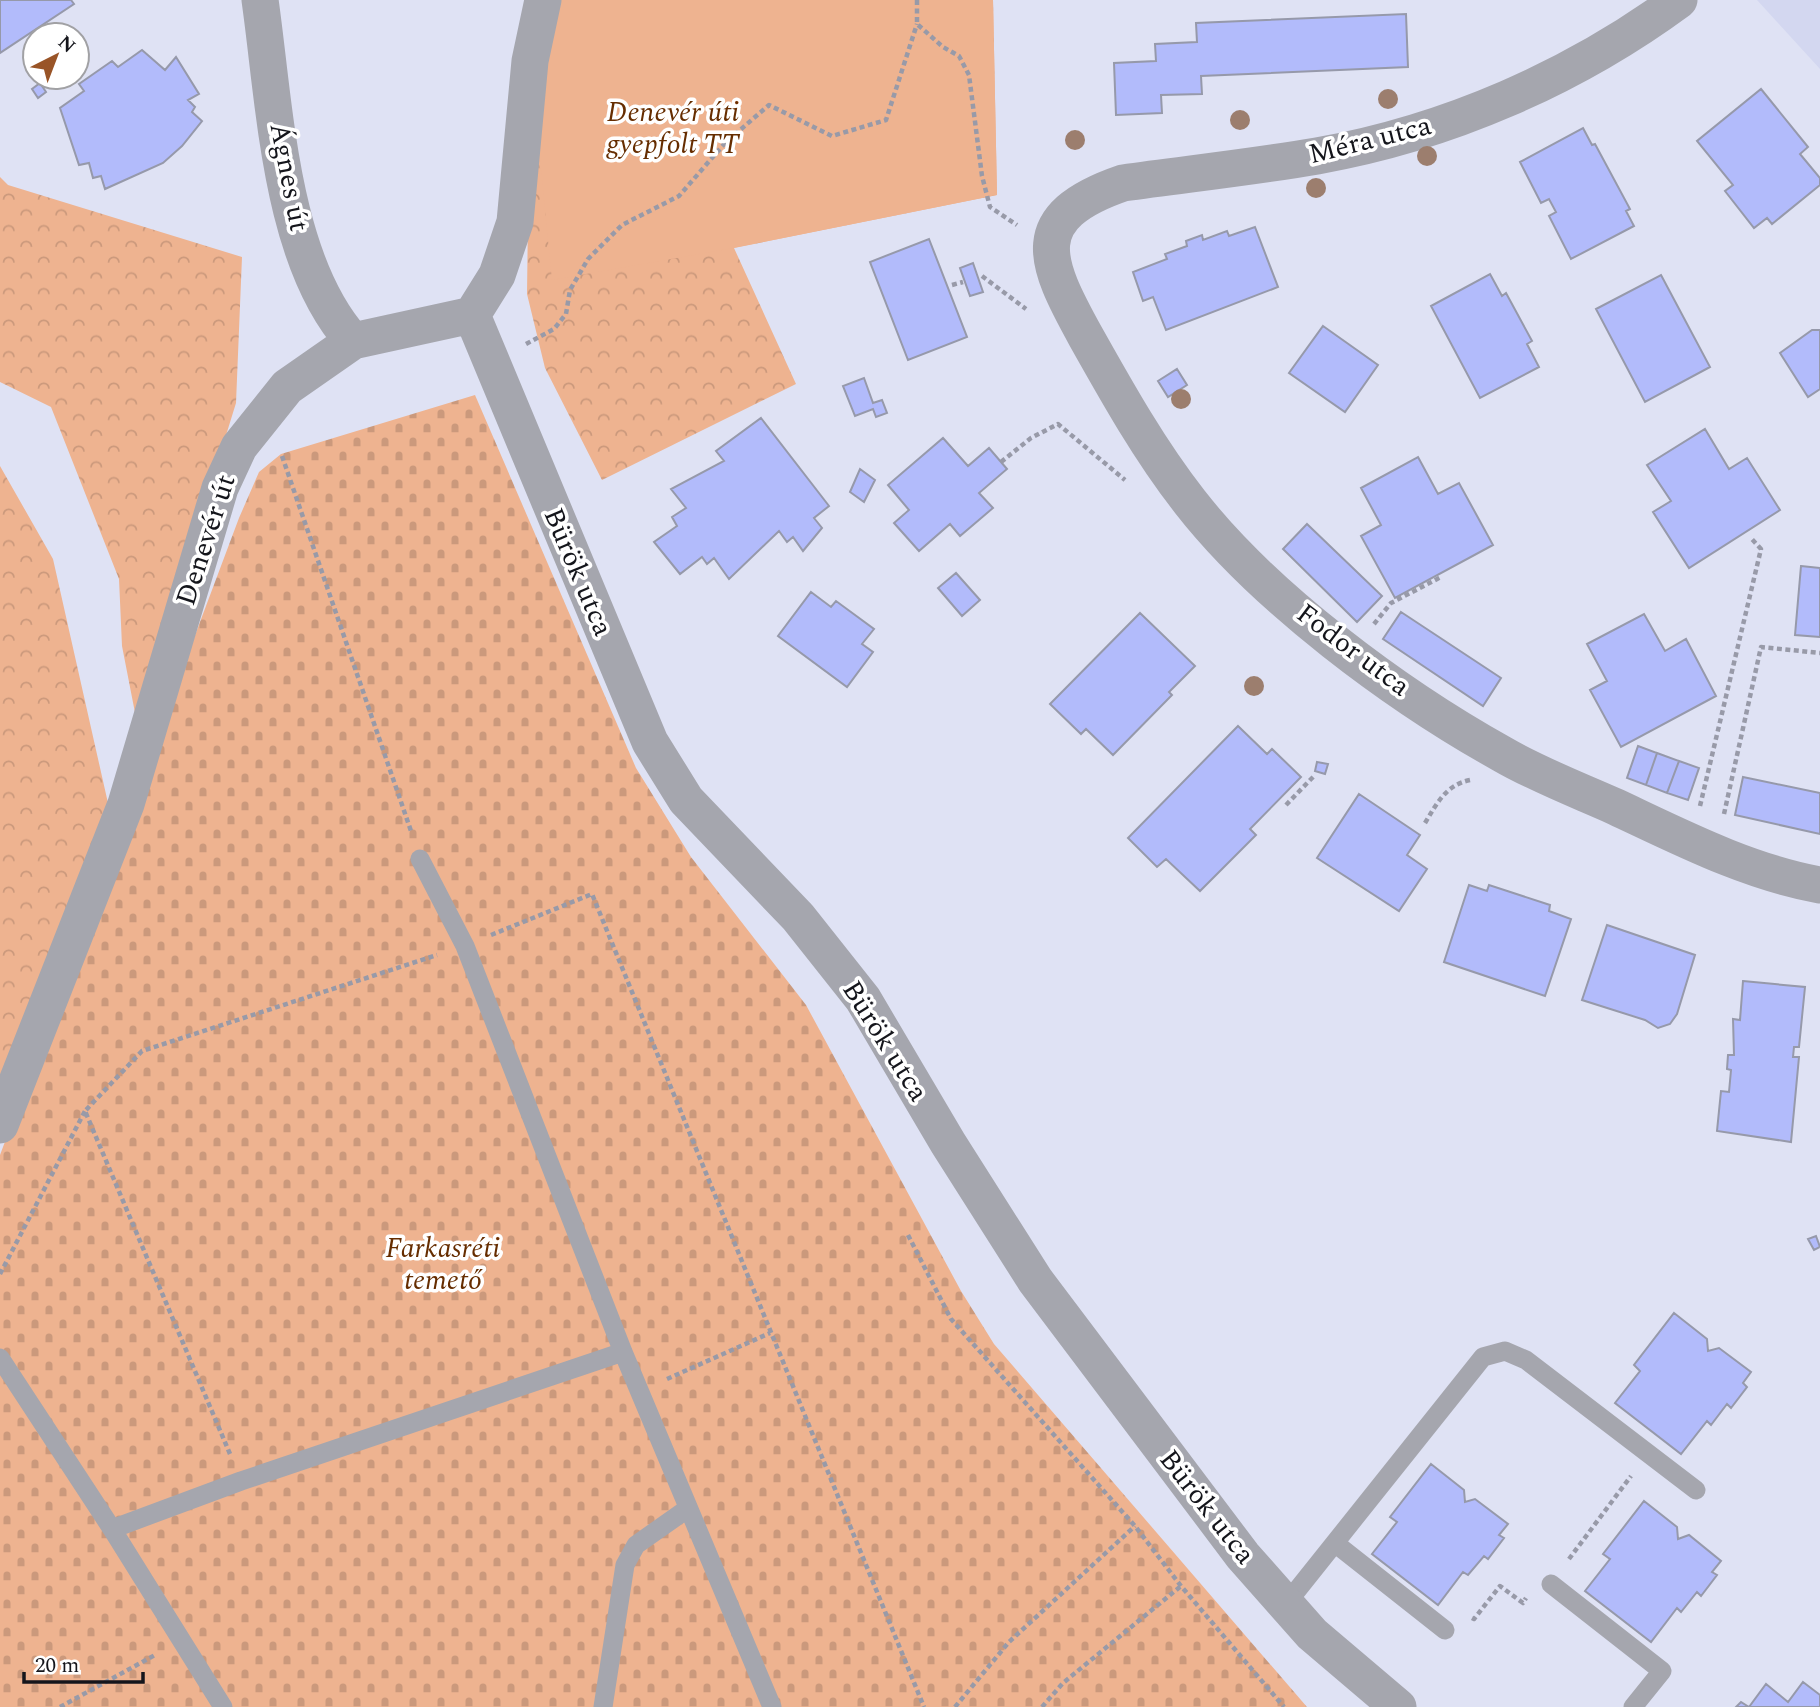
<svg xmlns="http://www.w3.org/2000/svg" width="1820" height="1707" font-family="Spectral,serif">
  <defs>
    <pattern id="forest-crowns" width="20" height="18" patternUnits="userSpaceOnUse" patternTransform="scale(1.75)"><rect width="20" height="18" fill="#eeb390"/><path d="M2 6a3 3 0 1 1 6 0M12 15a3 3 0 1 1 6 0" fill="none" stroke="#cb997c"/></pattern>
    <pattern id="cemetery-stones" width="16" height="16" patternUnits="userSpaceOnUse" patternTransform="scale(1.75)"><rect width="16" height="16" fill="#eeb390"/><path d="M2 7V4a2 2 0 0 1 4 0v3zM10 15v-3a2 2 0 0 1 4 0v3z" fill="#cb997c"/></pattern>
  </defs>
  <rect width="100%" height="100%" fill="#dfe2f4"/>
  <!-- built -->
  <path fill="#d3d7f0" d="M1757 0H1820V69Z"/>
  <!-- forest -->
  <path fill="url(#forest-crowns)" d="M993 0 997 195 734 248 796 384 602 480 545 368 527 294 530 61Z
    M0 177 8 185 242 257 236 403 137 723 122 646 119 579 51 407 0 382Z
    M0 466 53 559 110 812 0 1077Z"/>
  <!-- cemetery -->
  <path fill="url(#cemetery-stones)" d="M475 395 636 768 691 857 806 1005 961 1291 994 1344 1307 1707H0V1155L239 518 259 472 281 454Z"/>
  <!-- green -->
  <path fill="#eeb390" d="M543 0H993L997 195 733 248 552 280 530 61Z"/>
  <!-- building -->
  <path fill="#b2bbfb" stroke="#9699aa" stroke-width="2" d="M0 0H71L74 4 0 53Z
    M1406 14 1408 67 1201 76 1202 94 1161 95 1162 113 1116 115 1114 63 1156 61 1155 44 1197 42 1196 23Z
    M142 50 165 70 176 57 199 94 188 100 195 107 192 112 202 121 182 146 163 163 105 189 101 176 93 178 89 163 79 165 60 108 84 91 79 84 112 61 118 67Z
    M40 83 46 92 38 98 32 89Z
    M1761 89 1808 147 1800 154 1820 178V185L1772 224 1767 218 1754 228 1725 191 1733 185 1697 141Z
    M1583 128 1592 145 1595 144 1630 209 1626 211 1634 226 1571 259 1549 216 1556 212 1549 199 1541 203 1520 162Z
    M1255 227 1278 287 1166 330 1153 297 1143 301 1133 272 1167 259 1165 254 1187 246 1186 241 1202 235 1203 240 1227 231 1229 236Z
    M929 239 967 337 908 360 870 262Z
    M973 263 983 292 970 296 960 268Z
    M1490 274 1502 296 1506 293 1532 341 1527 344 1539 367 1480 398 1431 306Z
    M1661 275 1710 367 1645 402 1596 309Z
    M1323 326 1378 365 1345 412 1289 373Z
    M1812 330H1820V389L1808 397 1780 353Z
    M1177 369 1187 385 1168 397 1158 381Z
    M864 378 873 403 882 400 887 413 876 417 873 409 855 416 843 386Z
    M761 418 829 506 814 518 822 528 803 551 793 537 787 542 779 531 729 579 714 558 707 564 702 557 680 574 654 542 677 526 672 517 686 508 671 489 724 461 716 451Z
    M1705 429 1729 469 1747 458 1780 510 1689 568 1653 512 1671 501 1647 465Z
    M943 438 968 466 989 448 1007 469 979 493 993 508 960 536 950 524 919 551 894 523 909 510 888 485Z
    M1418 457 1438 494 1459 483 1493 545 1395 598 1361 536 1381 525 1361 488Z
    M860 469 875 480 864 502 850 492Z
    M1307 524 1382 596 1357 622 1283 549Z
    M1801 566 1820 568V637L1795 635Z
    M956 573 980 600 962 616 938 588Z
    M811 592 831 607 836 601 874 629 862 644 873 652 847 687 778 636Z
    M1401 612 1501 678 1483 706 1383 639Z
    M1140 613 1195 666 1169 692 1172 695 1113 755 1086 729 1081 734 1050 704Z
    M1644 614 1665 651 1686 639 1716 696 1621 747 1590 690 1607 681 1587 644Z
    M1238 726 1267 754 1272 749 1301 777 1250 829 1256 835 1200 891 1166 859 1157 867 1128 838Z
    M1638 746 1657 753 1646 785 1627 778Z
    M1657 753 1679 761 1667 793 1646 785Z
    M1679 761 1699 768 1688 800 1667 793Z
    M1317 762 1328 764 1325 774 1315 771Z
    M1743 777 1820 793V834L1735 815Z
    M1359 794 1420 835 1407 855 1427 869 1399 911 1317 858Z
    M1469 885 1487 891 1489 885 1550 905 1549 911 1571 919 1545 996 1444 962Z
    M1607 925 1695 955 1677 1014 1670 1024 1658 1028 1645 1020 1582 1000Z
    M1743 981 1805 987 1799 1047H1794L1793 1057H1799L1791 1142 1717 1131 1721 1091 1729 1092 1731 1070 1727 1069 1728 1055H1734L1733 1019 1740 1020Z
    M1816 1236 1820 1247 1814 1250 1808 1239Z
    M1674 1313 1707 1339 1708 1351 1719 1348 1751 1372 1743 1383 1747 1387 1731 1408 1727 1404 1711 1425 1707 1421 1681 1454 1615 1403 1640 1371 1634 1365Z
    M1431 1464 1464 1490 1465 1502 1475 1499 1508 1524 1499 1535 1504 1538 1488 1559 1484 1556 1468 1575 1463 1572 1438 1605 1372 1554 1397 1522 1390 1517Z
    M1644 1501 1677 1527 1678 1539 1689 1535 1721 1561 1712 1572 1717 1575 1701 1596 1697 1592 1681 1612 1677 1608 1651 1642 1585 1591 1610 1559 1603 1554Z
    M1803 1682 1820 1695V1707H1736L1741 1702 1749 1707 1766 1684 1788 1702Z"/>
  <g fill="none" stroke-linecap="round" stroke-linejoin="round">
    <!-- path -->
    <path stroke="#989aa8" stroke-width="4.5" stroke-dasharray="5 3.5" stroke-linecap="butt" d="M917 0V24L943 47 959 56 969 75 982 176 990 207 1017 225
      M982 276 1026 309
      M952 285 963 282
      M526 344 554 329 566 314 570 290 588 259 622 225 679 196 725 143 769 105 832 136 886 120 917 24
      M282 456 411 831
      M1001 462 1031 438 1058 424 1125 480
      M1374 624 1391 603 1441 577
      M1286 805 1314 776
      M1700 806 1761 549 1750 537
      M1724 814 1761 647 1820 653
      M1425 823C1437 803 1446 785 1470 780
      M491 935 592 894 924 1707
      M908 1235 951 1319 1135 1526 1181 1586 1284 1707
      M0 1274 85 1111
      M667 1379 770 1333
      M230 1454 85 1111 142 1051 437 955
      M1569 1559 1631 1476
      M1472 1618 1474 1619 1500 1586 1523 1603 1526 1598
      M60 1707 155 1655
      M955 1707 1009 1642 1135 1526
      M1042 1707 1063 1683 1181 1586"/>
    <!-- service -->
    <path stroke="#a5a6ae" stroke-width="19" d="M420 859 465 946 623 1352 772 1707
      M0 1358 112 1529 223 1707
      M112 1529 241 1481 623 1352
      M1336 1544 1445 1630
      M1551 1584 1662 1671 1633 1707
      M1286 1604 1483 1357 1505 1351 1526 1360 1696 1490
      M603 1707 625 1565 636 1545 687 1509"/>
    <!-- minor -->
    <path stroke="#a5a6ae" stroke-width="37" d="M260 0C275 105 280 260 353 341
      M1679 0C1573 78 1447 133 1317 156 1253 167 1187 174 1123 183 1024 217 1044 261 1086 337 1118 394 1150 451 1190 502 1265 598 1396 695 1502 754 1538 775 1578 790 1616 807 1682 838 1748 872 1820 885
      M472 315 650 742 686 800 798 917 863 999 948 1143 1035 1280 1243 1556 1312 1634 1398 1707
      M0 1125 126 804 220 488 239 447 287 387 353 341 472 315 497 275 515 222 530 61 543 0"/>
  </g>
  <!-- trees -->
  <g fill="#9c7e6e">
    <circle cx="1388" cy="99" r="10"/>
    <circle cx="1240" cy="120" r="10"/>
    <circle cx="1075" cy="140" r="10"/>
    <circle cx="1427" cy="156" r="10"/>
    <circle cx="1316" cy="188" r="10"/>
    <circle cx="1181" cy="399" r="10"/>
    <circle cx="1254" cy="686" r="10"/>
  </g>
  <g text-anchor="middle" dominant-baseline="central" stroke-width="7" stroke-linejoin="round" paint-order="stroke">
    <!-- park labels -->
    <g font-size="28" font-style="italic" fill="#662d00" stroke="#fff">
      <text x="673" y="112">Denevér úti<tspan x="673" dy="32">gyepfolt TT</tspan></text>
      <text x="443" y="1248">Farkasréti<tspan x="443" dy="32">temető</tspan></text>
    </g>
    <!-- street labels -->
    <g font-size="28" fill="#14151b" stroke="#fff">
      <text transform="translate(1370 140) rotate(-14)">Méra utca</text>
      <text transform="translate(289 177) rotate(79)">Ágnes út</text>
      <text transform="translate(206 540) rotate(-72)">Denevér út</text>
      <text transform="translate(578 572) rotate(67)">Bürök utca</text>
      <text transform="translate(1353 650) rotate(37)">Fodor utca</text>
      <text transform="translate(885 1041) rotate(58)">Bürök utca</text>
      <text transform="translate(1207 1507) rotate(52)">Bürök utca</text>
    </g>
  </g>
  <!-- north arrow -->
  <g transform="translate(56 56) rotate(42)"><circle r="33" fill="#ffffff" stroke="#a1a1a4" stroke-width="2"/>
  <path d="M0-5L12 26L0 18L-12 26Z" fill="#995427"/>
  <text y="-10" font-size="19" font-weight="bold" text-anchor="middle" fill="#14151b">N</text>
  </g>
  <!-- scale -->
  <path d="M24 1672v10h119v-10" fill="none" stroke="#14151b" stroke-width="3.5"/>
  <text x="35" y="1672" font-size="21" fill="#14151b" stroke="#ffffff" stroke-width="5" paint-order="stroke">20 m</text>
</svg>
